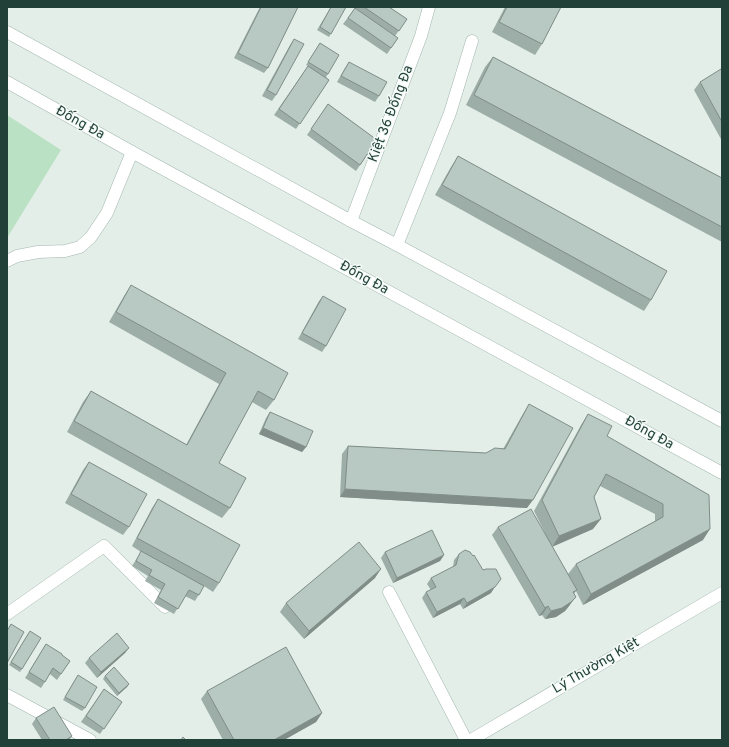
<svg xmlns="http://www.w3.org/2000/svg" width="729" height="747" font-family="Overpass,sans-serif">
  <rect width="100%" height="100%" fill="#e3eee9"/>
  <!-- green -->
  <path fill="#bae1c4" d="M7 115 61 150 7 238Z"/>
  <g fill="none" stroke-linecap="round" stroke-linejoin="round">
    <!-- service casing -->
    <g stroke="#a5b7b0" stroke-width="13">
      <path id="service" d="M351 221 421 36 429 7
        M397 245 450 113 472 41
        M7 261 17 256 38 252 65 251 80 247 91 237 107 213 132 152
        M389 592 466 740
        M7 614 104 546 165 607
        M7 695 90 740"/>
    </g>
    <!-- tertiary casing -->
    <g stroke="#a5b7b0" stroke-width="13">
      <path id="tertiary" d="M7 32 351 221 397 245 722 421
        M7 82 132 152 722 473
        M471 740 722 593"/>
    </g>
    <!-- service -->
    <use href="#service" stroke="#fff" stroke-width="12"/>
    <!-- tertiary -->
    <use href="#tertiary" stroke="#fff" stroke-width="12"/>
  </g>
  <!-- wall -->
  <path fill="#9dada7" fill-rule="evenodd" d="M260 7H298L268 68 264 73 234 58Z
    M331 7H346L329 37 317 30Z
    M356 7H389L407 19 395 36 398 38 387 54 343 24Z
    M505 7H561L542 44 535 55 492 32Z
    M294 39 276 95 272 101 262 96 290 45Z
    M320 43 328 74 326 77 329 80 296 129 274 115 308 66 306 65Z
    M493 57 722 178V242L466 105 485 67Z
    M349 62 379 96 375 102 337 82 345 68Z
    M722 71V141L694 90 700 82Z
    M328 104 377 140 356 171 307 135Z
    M458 156 651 300 644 311 435 195 451 167Z
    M131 285 274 400 266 410 252 402 219 463 230 508 222 518 67 432 83 402 91 391 186 445 219 384 109 322 124 296Z
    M323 296 326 346 322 352 298 339 319 301Z
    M529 404 527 508 340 497 342 454 348 446 486 453 503 449 524 412Z
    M270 412 306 447 302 452 259 434 266 418Z
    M588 414 607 436 703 540 583 605 576 591 574 594 570 605 565 611 556 617 545 619 542 615 539 616 492 535 498 527 545 533 534 511 581 425ZM600 486 655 514V521L576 564 568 574 552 546 593 529 594 497Z
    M89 462 129 527 123 535 65 503 83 470Z
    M158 499 219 583 213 592 204 586 195 601 185 596 174 614 154 603 161 590 145 581 148 576 132 566 141 552 132 546 152 508Z
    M385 552 444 555 440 561 393 583 381 558Z
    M459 554 491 593 463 609 460 604 433 618 422 598 426 592 431 590 427 584 431 578 453 567 454 560Z
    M375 578 304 639 280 612 286 603Z
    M28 634 22 669 20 672 9 665Z
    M46 644 70 661 57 680 50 674 41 688 25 678Z
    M129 648 125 653 97 678 85 663 89 658Z
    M105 676 129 684 127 687 117 696 103 679Z
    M76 678 85 708 82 711 63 700Z
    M104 689 122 702 100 734 81 722Z
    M207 691 322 713 316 722 284 740H223L201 699Z
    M36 718 72 736 69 740H42L32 724Z"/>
  <!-- shaded-wall -->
  <path fill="#808d88" d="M263 428 306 447 302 452 259 434Z
    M345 489 533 500 527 508 340 497Z
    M601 519 593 529 552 547 559 536Z
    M710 529 703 540 583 605 591 594Z
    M444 555 440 561 393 583 397 578Z
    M381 569 375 578 304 639 309 631Z
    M495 587 491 593 463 609 467 603Z
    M576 597 565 611 556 617 545 619 551 611Z
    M464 598 460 604 433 618 437 612Z
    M548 606 542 615 539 616 545 608Z
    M129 648 125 653 97 678 101 672Z
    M129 684 127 687 117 696 119 693Z
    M322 713 316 722 284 740H274Z"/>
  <!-- building -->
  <path fill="#b7c9c2" stroke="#808d88" d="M261 7H298L268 68 238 53Z
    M331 7H346L331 34 320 27Z
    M364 7H389L407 19 399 31Z
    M507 7H561L542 44 499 22Z
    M355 8 398 38 391 48 348 18Z
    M294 39 304 44 276 95 267 90Z
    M320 43 339 55 328 74 308 62Z
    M493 57 722 178V227L474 95Z
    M349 62 387 82 379 96 341 76Z
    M308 66 329 80 300 124 279 109Z
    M721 69 722 71V122L700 82Z
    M328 104 377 140 360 165 311 129Z
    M458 156 667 271 651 300 442 185Z
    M131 285 288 373 274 400 258 391 219 463 246 478 230 508 74 421 91 391 187 445 226 373 116 312Z
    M323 296 346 309 326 346 302 333Z
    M529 404 573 428 533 500 345 489 348 446 486 453 495 448 505 449Z
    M270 412 313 431 306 447 263 428Z
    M588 414 612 426 607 436 709 495 710 529 591 594 576 564 663 517V504L606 474 594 497 601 519 559 536 542 500Z
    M89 462 147 494 129 527 71 494Z
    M158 499 240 545 219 583 137 538Z
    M531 509 577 590 573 592 576 597 571 602 562 608 551 611 548 606 545 608 498 527Z
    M432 530 444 555 397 578 385 552Z
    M359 542 381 569 309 631 286 603Z
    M465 550 470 552 473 556 474 555 483 570 486 569H496L501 579 495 587 467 603 464 598 437 612 426 592 436 587 431 578 456 565 459 554Z
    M141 551 204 586 199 595 189 590 178 609 158 597 165 584 149 575 152 570 136 561Z
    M11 624 24 632 7 663V631Z
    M30 631 41 638 22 669 11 662Z
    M117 633 129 648 101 672 89 658Z
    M46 644 62 654V655L70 661 61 674 53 668 45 682 29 672Z
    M286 647 322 713 274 740H234L207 691Z
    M114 667 129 684 119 693 105 676Z
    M78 675 97 687 85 708 65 697Z
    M104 689 122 702 104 729 86 716Z
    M54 707 72 736 66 740H50L36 718Z
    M183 737 186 740H181Z"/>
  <g text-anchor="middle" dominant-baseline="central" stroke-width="3" stroke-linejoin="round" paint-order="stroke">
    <!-- street labels -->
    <g font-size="14" fill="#214138" stroke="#f4faf7">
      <text transform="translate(391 114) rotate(-69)">Kiệt 36 Đống Đa</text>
      <text transform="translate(80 123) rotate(29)">Đống Đa</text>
      <text transform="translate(364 278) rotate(29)">Đống Đa</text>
      <text transform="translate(649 433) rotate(29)">Đống Đa</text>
      <text transform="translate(596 666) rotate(-30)">Lý Thường Kiệt</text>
    </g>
  </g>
  <!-- border -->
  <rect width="729" height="747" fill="none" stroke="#214138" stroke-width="16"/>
</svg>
